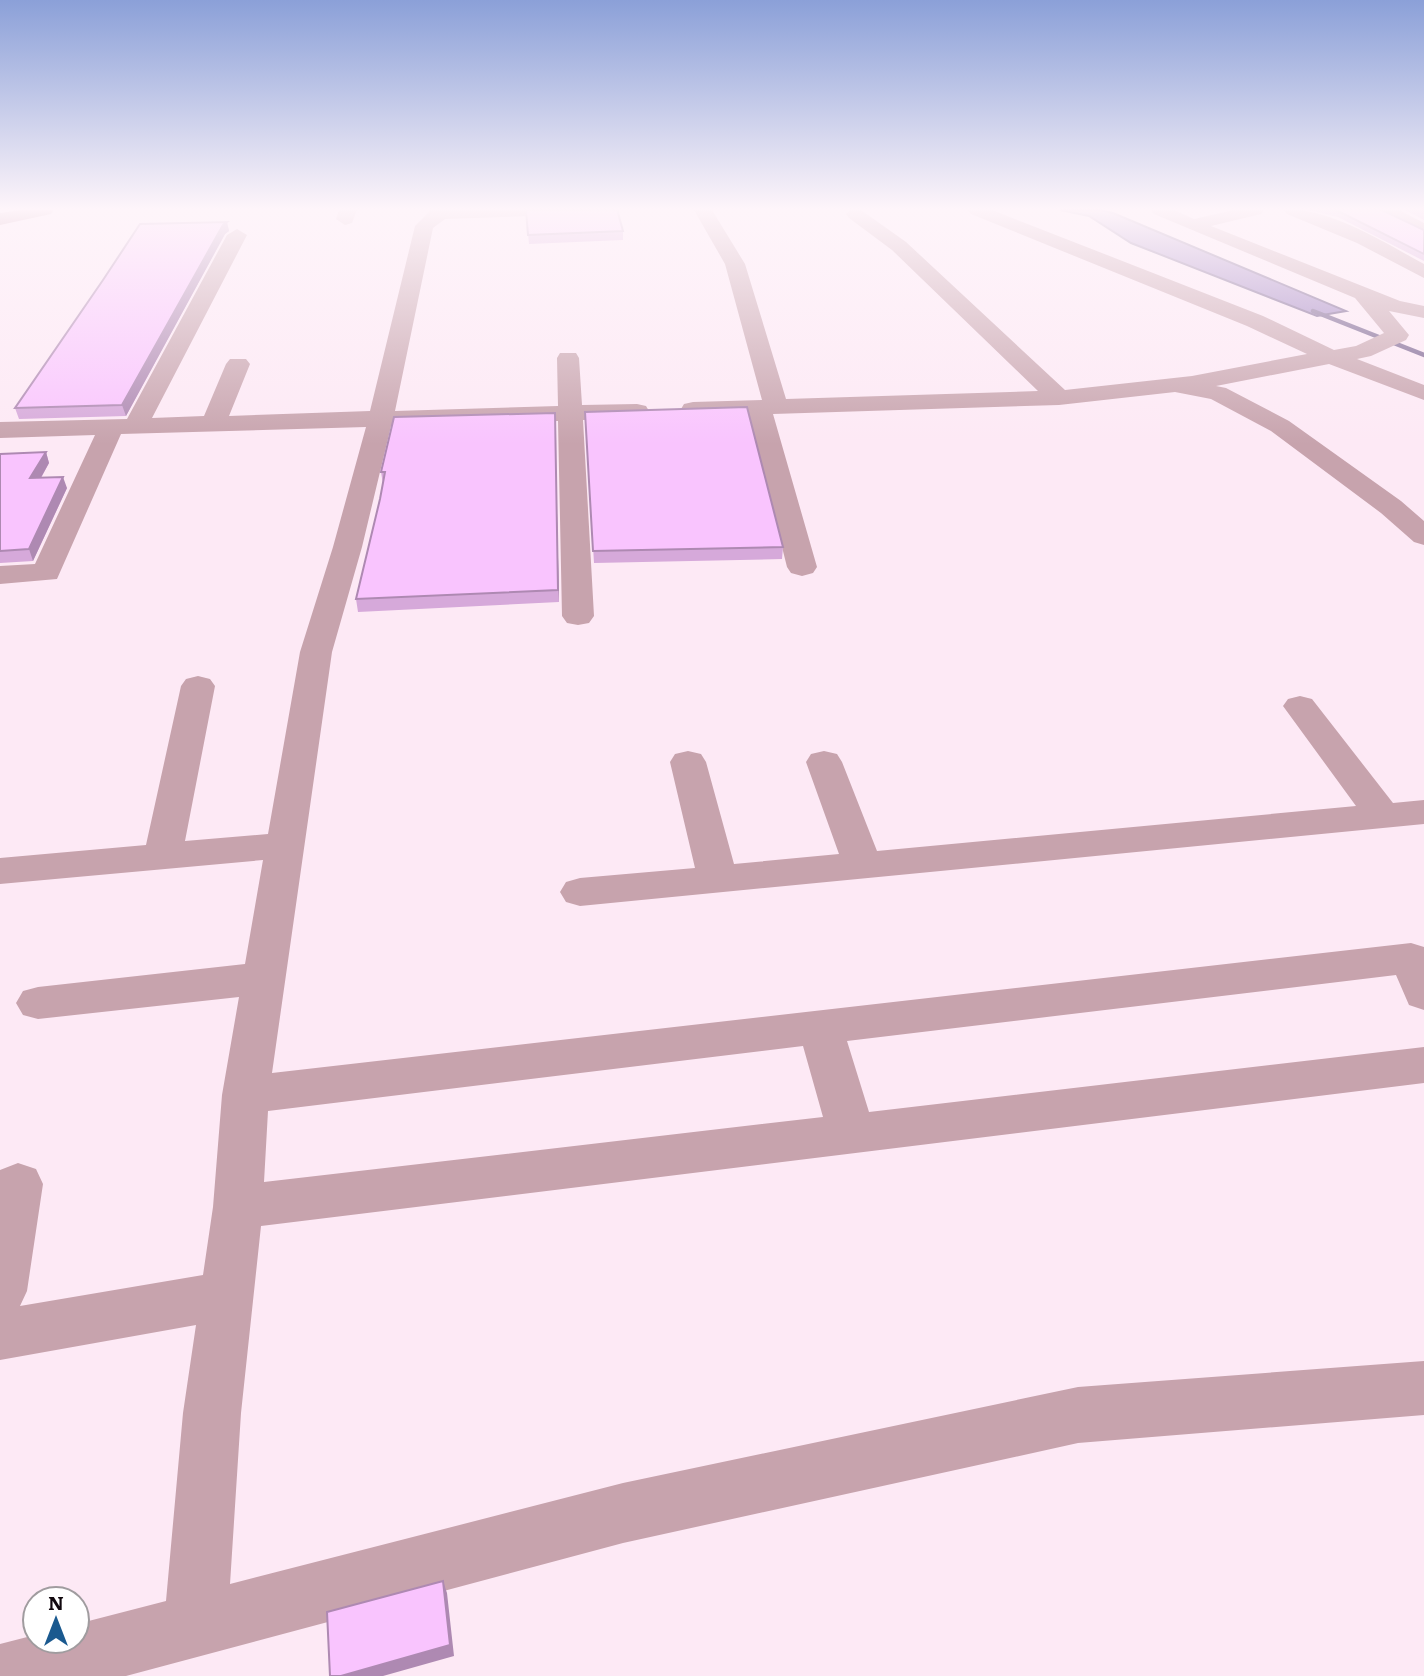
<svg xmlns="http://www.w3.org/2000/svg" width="1424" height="1676" font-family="Literata,serif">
  <rect width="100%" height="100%" fill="#fde9f5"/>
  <!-- water -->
  <path fill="#9f82c1" stroke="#745d8b" stroke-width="2" d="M1060 210H1100L1113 213 1346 311 1317 316 1131 243 1089 216Z"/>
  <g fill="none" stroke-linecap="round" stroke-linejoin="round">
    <!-- stream -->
    <path stroke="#745d8b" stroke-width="4.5" d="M1313 311 1424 355"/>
    <!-- minor -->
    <path fill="#c7a3ad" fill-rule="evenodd" d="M339 210H357L352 223 345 225 336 219Z
      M431 210H567L558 215 445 219 433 228 395 411 558 406 557 358 560 353H576L579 358 582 405 637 404 646 406 649 411 646 416 637 418 583 420 594 616 589 623 578 625 567 623 562 616 558 421 391 426 362 547 332 652 272 1073 1411 943 1424 947V1010L1409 1005 1396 975 847 1041 869 1112 1424 1047V1083L261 1226 241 1413 230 1584 623 1483 1078 1387 1424 1361V1415L1078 1443 623 1543 126 1676H0V1644L35 1635V1641H77V1624L166 1601 183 1413 196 1325 0 1360V1170L18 1163 36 1169 43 1184 27 1291 20 1306 203 1275 213 1207 222 1095 239 997 38 1019 23 1015 16 1003 23 991 38 987 245 964 263 860 0 884V858L146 845 181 686 186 679 198 676 210 679 215 686 185 841 268 834 300 652 333 547 366 427 121 434 57 579 0 584V566L35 564 95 435 0 438V422L127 419 227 235 237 229 247 235 152 418 204 416 226 364 230 359H246L250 364 229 416 370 411 415 226ZM803 1046 823 1117 264 1182 268 1111Z
      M694 210H712L745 264 786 399 1038 391 892 250 849 218 846 214 851 210H861L906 242 1065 390 1192 376 1307 354 1247 326 971 214 968 210H992L1263 316 1334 350 1356 346 1384 333 1355 298 1154 214 1151 210H1174L1194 219 1234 210H1264L1261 214 1211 226 1400 301 1424 306V318L1389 311 1409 335 1406 340 1371 356 1357 359 1424 385V400L1329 364 1216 386 1226 388 1289 421 1401 501 1424 521V545L1414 542 1381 513 1271 431 1211 399 1175 392 1059 405 773 414 817 567 813 573 802 576 791 573 787 567 749 415 693 416 684 414 681 409 684 404 693 402 762 400 725 264Z
      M1284 210C1328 206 1385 243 1424 264V278L1357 243 1287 214Z
      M1377 210H1399L1424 223V236L1380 214Z
      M1300 696 1312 699 1393 803 1424 800V824L580 906 566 902 560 892 566 882 580 878 695 868 670 762 675 754 688 751 701 754 706 762 734 864 839 854 806 762 811 754 824 751 837 754 842 762 877 851 1356 806 1283 706 1288 699Z"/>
    <!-- major -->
    <path fill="#a06375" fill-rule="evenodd" d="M20 210H54L51 214 0 225V213Z"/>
  </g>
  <!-- wall -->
  <path fill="#d6a9da" d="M1304 209H1380L1424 230V261L1338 217Z
    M1403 209H1424V220Z
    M526 210 623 231V240L529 244Z
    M227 222 229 231 225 234 126 416 19 419 15 408Z
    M585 412 783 547 782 559 594 563Z
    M555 424 559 602 358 612 356 599 380 499 383 484 381 472Z
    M46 452 49 463 41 478 67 488 33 561 0 563V454Z"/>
  <!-- shaded-wall -->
  <path fill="#ae89b2" d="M227 222 229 231 225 234 126 416 122 405 223 225Z
    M555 413V424L559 602 558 590Z
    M46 452 49 463 34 490 30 478Z
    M63 477 67 488 33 561 29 549Z
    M443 1581 447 1593 454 1656 383 1676H341Z"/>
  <!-- building -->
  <path fill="#f9c4fe" stroke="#ae89b2" stroke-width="2" d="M617 209 623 231 528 235 526 210Z
    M1331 209H1380L1424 230V254L1340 212Z
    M227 222 223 225 122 405 15 408 103 280 140 224Z
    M747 407 783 547 593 551 585 412Z
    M555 413 558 590 356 599 380 499 385 472H381L394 417Z
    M46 452 30 478 63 477 29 549 0 551V454Z
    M443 1581 450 1645 341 1676H330L327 1612Z"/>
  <!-- sky -->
  <linearGradient id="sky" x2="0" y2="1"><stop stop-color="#8ba0d8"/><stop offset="0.47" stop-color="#fef5fa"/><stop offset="1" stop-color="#fef5fa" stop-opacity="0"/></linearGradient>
  <rect width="1424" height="444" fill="url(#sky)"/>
  <!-- north arrow -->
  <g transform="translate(56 1620)"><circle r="33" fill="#ffffff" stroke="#a09c9f" stroke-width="2"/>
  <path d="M0-5L12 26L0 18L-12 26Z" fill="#1a598f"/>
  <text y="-10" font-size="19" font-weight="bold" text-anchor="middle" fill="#11080e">N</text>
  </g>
</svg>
